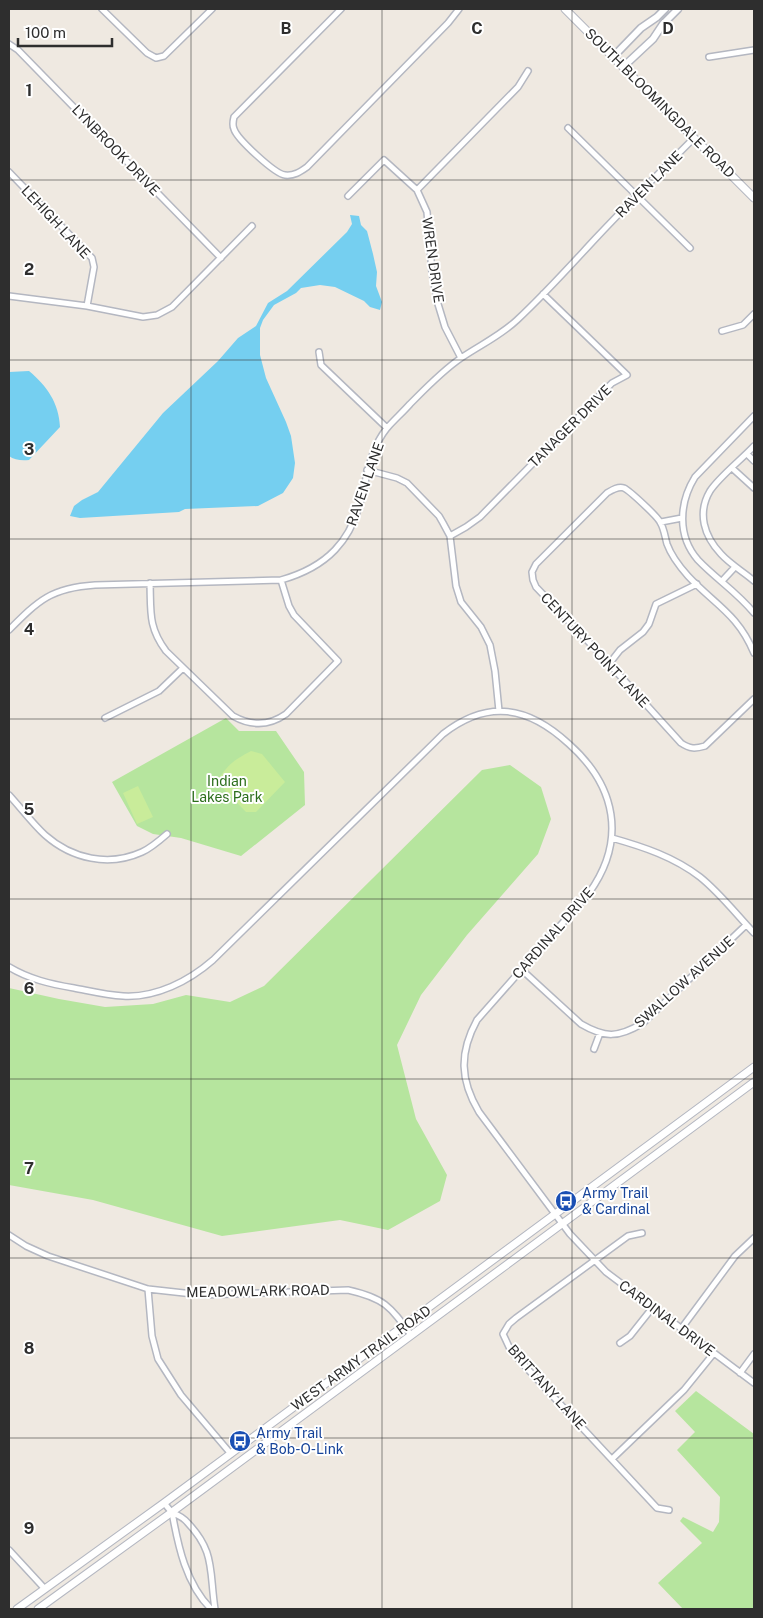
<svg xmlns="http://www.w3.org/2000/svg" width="763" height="1618" font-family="'Public Sans',sans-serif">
  <rect width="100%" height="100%" fill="#efe9e1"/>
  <!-- green -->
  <path fill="#b6e59e" d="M226 718 239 731H276L304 772 305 805 241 856 181 838 153 834 137 826 112 782Z
    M510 765 541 787 551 819 538 854 467 935 421 995 397 1045 416 1119 447 1175 440 1201 388 1230 340 1220 222 1236 93 1200 9 1185V988L59 999 105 1007 153 1004 186 995 230 1002 264 986 482 770Z
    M696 1391 754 1434V1609H683L658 1583 702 1543 680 1521 683 1517 713 1532 719 1522 720 1497 677 1450 695 1432 675 1411Z"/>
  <!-- pitch -->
  <path fill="#c9ec9a" d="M251 751 262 754 285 782 256 812H246L217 782C227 765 234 760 251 751Z
    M138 786 153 817 137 824 123 793Z"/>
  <!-- water -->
  <path fill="#75cff0" d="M350 215 359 216 361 225 367 231 373 254 377 272 376 286 382 302 380 310 370 307 364 301 335 287 320 285 301 288 296 293 274 305 263 320 260 328V355L266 378 286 422 291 436 295 463 293 478 283 493 258 506 185 509 179 512 80 518 70 516 74 506 82 500 98 492 163 413 218 361 238 338 256 326 268 303 287 291 347 232 352 224Z
    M29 371C47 386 59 403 60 427L29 460C22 461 14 460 9 456V372Z"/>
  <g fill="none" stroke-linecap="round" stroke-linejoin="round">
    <!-- minor casing -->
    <g stroke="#b4b7c1" stroke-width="8">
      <path id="minor" d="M102 9 147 53 156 58 164 56 212 9
        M341 9 234 117C233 121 232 125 234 129 237 139 275 174 285 175 294 176 300 172 307 167L448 23 459 9
        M9 44 18 50 221 258
        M709 57 754 50
        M568 128 690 248
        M9 172 92 258 94 267 87 306
        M348 196 384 160 417 190
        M9 296 87 306 143 317 157 315 172 307 252 226
        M722 331 743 325 754 314
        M319 352 321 365 387 428
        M461 358 445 327 438 304 432 272 427 212 417 190 518 87 528 71
        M754 416 695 477C679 503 677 536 698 560 716 579 737 592 754 613
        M754 446C742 459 719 477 710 491 697 513 704 536 721 554 731 565 744 572 754 581
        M747 454 754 461
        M732 468 754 488
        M367 470 397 478 407 483 439 516 443 523 450 536 456 586 461 602 481 627 490 645 495 671 499 711
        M661 522 682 518
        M450 536 466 527 480 517 612 383 627 375 543 294
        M722 581 735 567
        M150 583C151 611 148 627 166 651L233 716C251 726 269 726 286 714L338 661 294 615 289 606 281 580
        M9 630C39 600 51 588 95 585L281 580C327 567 352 541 362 495 368 471 371 448 387 428 394 420 403 412 410 404 426 388 442 371 461 358 480 345 500 336 517 320 545 294 570 266 596 238 628 204 661 171 694 138
        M754 653C738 614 714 604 688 576 680 567 671 555 667 544 665 537 664 528 660 522 657 516 630 491 624 488 618 486 612 490 607 493L536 564 532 572 533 580 536 587 603 657 681 743C690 749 695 749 705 746L754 699
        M609 664 620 650 643 632 649 624 656 604 697 584
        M105 718 159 691 183 668
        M9 795C21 808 32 823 45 835 72 859 109 867 142 852 151 848 159 841 167 834
        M612 838C644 847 674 857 700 877 720 893 736 914 754 933
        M9 967C29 979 50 984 74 988 90 991 106 995 123 996 156 998 189 981 213 960L443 734C488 699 528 706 569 744 616 786 627 840 589 893L477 1020C459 1053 460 1080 479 1112L570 1234 606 1272 754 1383
        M522 970 581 1024C605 1038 618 1038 643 1023L746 925
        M594 1049 600 1033
        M642 1233 628 1236 516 1318 509 1324 503 1334 510 1349 522 1363 657 1508 669 1510
        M9 1235 26 1246 48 1256 148 1289 202 1295 348 1290C384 1298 390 1306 411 1335
        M148 1289 152 1336 158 1359 181 1395 231 1454
        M681 1329 735 1256 754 1238
        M620 1343 630 1336 653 1307
        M740 1373 754 1354
        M612 1459 684 1390 714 1353
        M164 1503C167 1506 169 1510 172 1512 176 1515 181 1516 185 1520 216 1551 209 1570 215 1609
        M172 1512C178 1546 186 1584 211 1609
        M9 1550 45 1589"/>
    </g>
    <!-- tertiary casing -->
    <g stroke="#b4b7c1" stroke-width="9">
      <path id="tertiary" d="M613 57 641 28 657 17 665 9
        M623 67 653 39 663 24 678 9"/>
    </g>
    <!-- secondary casing -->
    <g stroke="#b4b7c1" stroke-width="9">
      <path id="secondary" d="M565 9 754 198
        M17 1609 164 1503 754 1067
        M38 1609 172 1512 754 1082"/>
    </g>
    <!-- minor -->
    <use href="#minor" stroke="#fff" stroke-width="5"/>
    <!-- tertiary -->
    <use href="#tertiary" stroke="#fff" stroke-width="6"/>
    <!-- secondary -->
    <use href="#secondary" stroke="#fff" stroke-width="7"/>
  </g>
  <!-- grid -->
  <path fill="none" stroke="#2e2e2e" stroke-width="1" stroke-opacity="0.55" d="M191 9V1609M382 9V1609M572 9V1609M9 180H754M9 360H754M9 539H754M9 719H754M9 899H754M9 1079H754M9 1258H754M9 1438H754"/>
  <!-- icons -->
  <defs>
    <g id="bus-disc" transform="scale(1.125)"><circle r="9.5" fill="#1a4fb4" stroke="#fff"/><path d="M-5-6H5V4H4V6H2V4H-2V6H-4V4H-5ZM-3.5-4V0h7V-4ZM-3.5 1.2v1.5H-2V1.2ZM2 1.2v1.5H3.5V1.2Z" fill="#fff"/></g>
  </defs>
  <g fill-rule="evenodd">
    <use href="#bus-disc" x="566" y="1201"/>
    <use href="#bus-disc" x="240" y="1441"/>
  </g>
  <g text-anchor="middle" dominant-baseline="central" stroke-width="4" stroke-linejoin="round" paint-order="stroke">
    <!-- street labels -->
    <g font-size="14" fill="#2e2e2e" stroke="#fff">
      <text transform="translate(660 103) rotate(45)">SOUTH BLOOMINGDALE ROAD</text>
      <text transform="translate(116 150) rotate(46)">LYNBROOK DRIVE</text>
      <text transform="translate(649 184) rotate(-45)">RAVEN LANE</text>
      <text transform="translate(56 222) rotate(47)">LEHIGH LANE</text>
      <text transform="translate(433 260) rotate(82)">WREN DRIVE</text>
      <text transform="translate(570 426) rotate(-45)">TANAGER DRIVE</text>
      <text transform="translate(365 484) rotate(-71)">RAVEN LANE</text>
      <text transform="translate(595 650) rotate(47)">CENTURY POINT LANE</text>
      <text transform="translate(553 933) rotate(-49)">CARDINAL DRIVE</text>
      <text transform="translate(684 982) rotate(-42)">SWALLOW AVENUE</text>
      <text transform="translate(258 1291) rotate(-1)">MEADOWLARK ROAD</text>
      <text transform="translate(667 1318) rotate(37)">CARDINAL DRIVE</text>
      <text transform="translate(361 1358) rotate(-36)">WEST ARMY TRAIL ROAD</text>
      <text transform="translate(547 1387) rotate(48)">BRITTANY LANE</text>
    </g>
    <!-- park labels -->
    <g font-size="14" fill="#2c6e1b" stroke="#fff">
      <text x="227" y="781">Indian<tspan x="227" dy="16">Lakes Park</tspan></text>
    </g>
    <!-- transit labels -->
    <g font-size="14" fill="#164399" stroke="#fff" text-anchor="start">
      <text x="582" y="1193">Army Trail<tspan x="582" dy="16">&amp; Cardinal</tspan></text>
      <text x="256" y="1433">Army Trail<tspan x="256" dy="16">&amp; Bob-O-Link</tspan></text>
    </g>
  </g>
  <g font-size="16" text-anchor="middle" font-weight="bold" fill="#2e2e2e" stroke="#fff" stroke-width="4" stroke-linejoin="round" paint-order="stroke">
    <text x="286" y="34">B</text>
    <text x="477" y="34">C</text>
    <text x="668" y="34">D</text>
    <text x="29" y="96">1</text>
    <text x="29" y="275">2</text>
    <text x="29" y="455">3</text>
    <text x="29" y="635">4</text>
    <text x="29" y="815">5</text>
    <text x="29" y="994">6</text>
    <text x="29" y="1174">7</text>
    <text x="29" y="1354">8</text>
    <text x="29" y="1534">9</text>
  </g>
  <!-- border -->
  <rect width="763" height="1618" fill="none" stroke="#2e2e2e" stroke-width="20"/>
  <!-- scale -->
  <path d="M18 38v8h94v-8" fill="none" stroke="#2e2e2e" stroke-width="2.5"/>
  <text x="25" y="38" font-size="15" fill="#2e2e2e" stroke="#ffffff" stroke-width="4" paint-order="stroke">100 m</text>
</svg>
